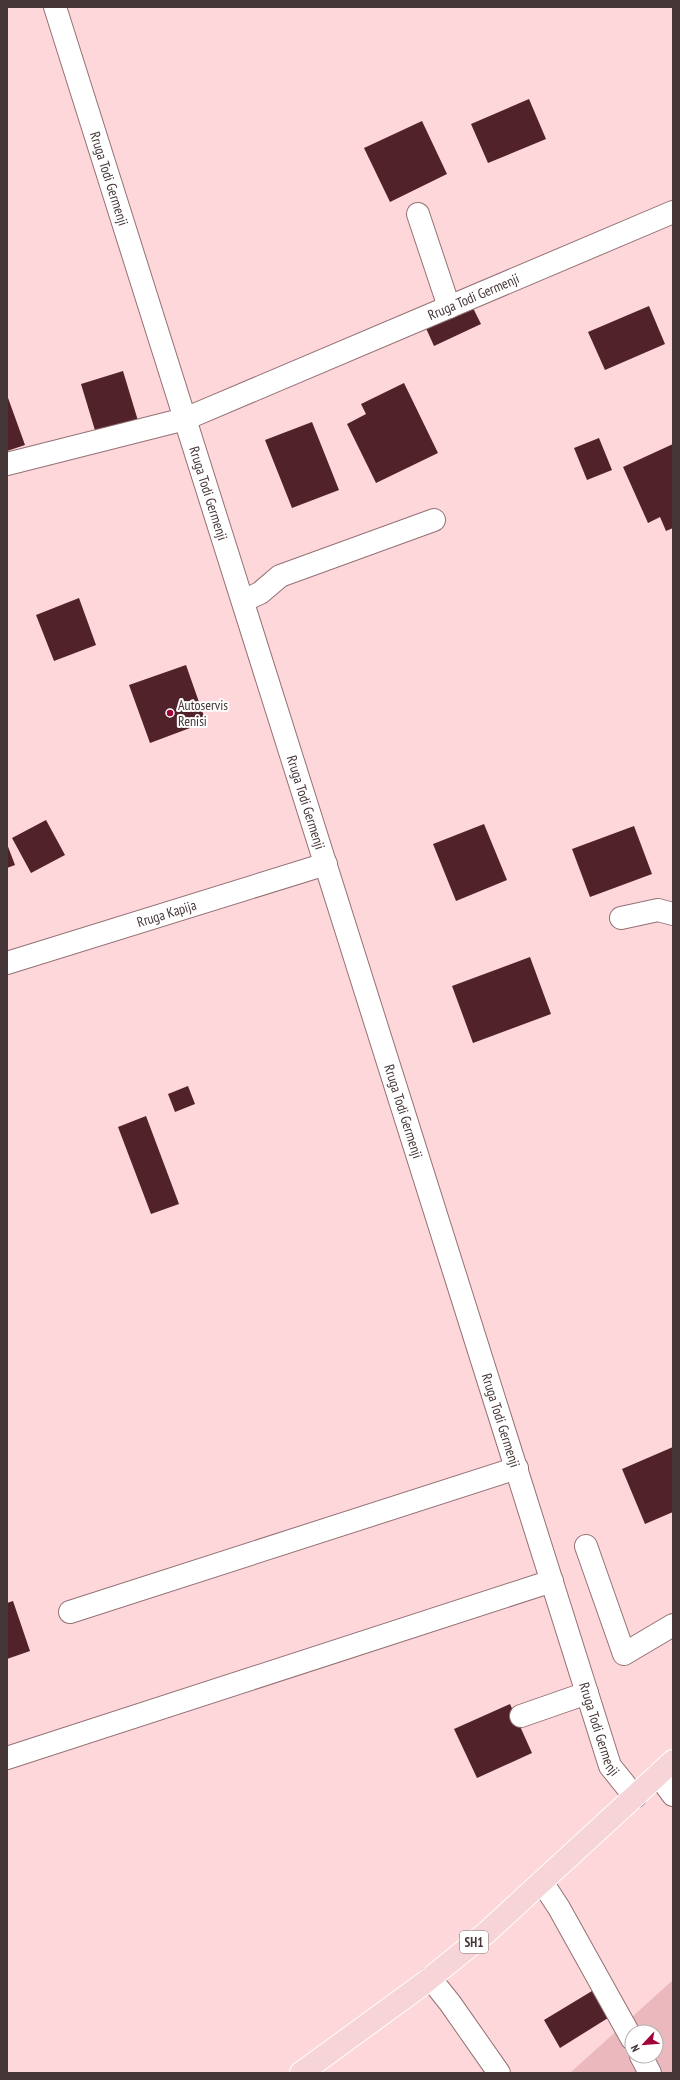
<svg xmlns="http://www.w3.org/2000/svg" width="680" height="2080" font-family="'PT Sans Narrow',sans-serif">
  <rect width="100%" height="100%" fill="#fed7db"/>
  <!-- green -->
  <path fill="#eab8bd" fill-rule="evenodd" d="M673 1980V2073H570ZM632 2032H656V2056H632Z"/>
  <!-- building -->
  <path fill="#51222a" d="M529 99 546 139 488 163 471 124Z
    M422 121 447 174 390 202 364 148Z
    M471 304 481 324 434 346 425 326Z
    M649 306 665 344 605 370 588 332Z
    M123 371 139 424 97 437 81 384Z
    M404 383 438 453 376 483 347 424 366 414 361 404Z
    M7 395 25 445 7 451Z
    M312 422 339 490 292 508 265 440Z
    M599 438 612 470 587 480 574 448Z
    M673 444V528L666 531 660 517 648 523 623 467Z
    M79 598 96 645 54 661 36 615Z
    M186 665 206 722 150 743 129 685Z
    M46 820 65 855 31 873 12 838Z
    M484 824 507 880 456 901 433 844Z
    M634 826 652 874 590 897 572 849Z
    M7 844 15 865 7 868Z
    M530 957 551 1014 473 1043 452 986Z
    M188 1086 195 1104 175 1112 168 1094Z
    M146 1116 179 1204 151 1214 118 1127Z
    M673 1447V1512L645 1524 622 1469Z
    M13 1601 30 1651 7 1659V1603Z
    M510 1704 532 1753 477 1778 454 1729Z
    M592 1991 608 2018 560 2048 544 2020Z"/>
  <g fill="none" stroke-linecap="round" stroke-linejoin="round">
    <!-- minor casing -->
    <g stroke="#947175" stroke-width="24">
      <g id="minor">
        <path id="s1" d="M55 7 610 1766 635 1797"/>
        <path d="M418 214 449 307"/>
        <path id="s2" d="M7 464 185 419 673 212"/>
        <path d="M243 601 260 593 280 576 434 520"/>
        <path d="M621 918 658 910 673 914"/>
        <path id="s3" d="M7 963 326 864"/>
        <path d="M586 1546 624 1654 673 1625"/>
        <path d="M70 1612 517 1468"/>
        <path d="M521 1716 587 1693"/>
        <path d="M7 1758 552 1581"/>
        <path d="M658 1775 673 1795"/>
        <path d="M542 1882 559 1908 632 2039"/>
        <path d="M430 1978 450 2003 499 2073"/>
        <path d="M641 2056 650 2073"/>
      </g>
    </g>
    <!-- major casing -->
    <g stroke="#fff" stroke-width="24">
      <path id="major" d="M301 2073 423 1984 486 1933 673 1761"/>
    </g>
    <!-- minor -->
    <use href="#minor" stroke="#fff" stroke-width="22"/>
    <!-- major -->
    <use href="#major" stroke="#f6d4d7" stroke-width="22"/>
  </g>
  <!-- markers -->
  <circle fill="#a2053c" stroke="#fff" stroke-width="1.5" cx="170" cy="713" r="4"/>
  <g text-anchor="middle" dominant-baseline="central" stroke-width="4" stroke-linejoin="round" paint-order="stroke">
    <!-- shield labels -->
    <rect fill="#fff" stroke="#7d7273" stroke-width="1" x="460" y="1931" width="28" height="22" rx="3"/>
    <g font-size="13" font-weight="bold" fill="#453637">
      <text x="474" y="1942">SH1</text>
    </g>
    <!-- street labels -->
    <g font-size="14" fill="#453637" stroke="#fff">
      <text stroke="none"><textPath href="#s1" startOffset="180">Rruga Todi Germenji</textPath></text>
      <text stroke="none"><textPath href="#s2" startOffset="497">Rruga Todi Germenji</textPath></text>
      <text stroke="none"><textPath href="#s1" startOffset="510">Rruga Todi Germenji</textPath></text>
      <text stroke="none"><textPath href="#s1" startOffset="834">Rruga Todi Germenji</textPath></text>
      <text stroke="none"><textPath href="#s3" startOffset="167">Rruga Kapija</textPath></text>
      <text stroke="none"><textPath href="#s1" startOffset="1158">Rruga Todi Germenji</textPath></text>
      <text stroke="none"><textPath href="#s1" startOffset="1482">Rruga Todi Germenji</textPath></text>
      <text stroke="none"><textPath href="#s1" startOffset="1806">Rruga Todi Germenji</textPath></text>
    </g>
    <!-- poi labels -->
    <g font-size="14" fill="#453637" stroke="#fff" text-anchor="start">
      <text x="178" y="705">Autoservis<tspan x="178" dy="16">Renisi</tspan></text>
    </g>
  </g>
  <!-- border -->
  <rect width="680" height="2080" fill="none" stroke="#453637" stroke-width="16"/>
  <!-- north arrow -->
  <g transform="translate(644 2044) rotate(244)"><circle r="19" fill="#ffffff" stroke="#b5afaf"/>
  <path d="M0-3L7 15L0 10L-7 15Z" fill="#a2053c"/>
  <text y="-6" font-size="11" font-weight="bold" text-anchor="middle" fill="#453637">N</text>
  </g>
</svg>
